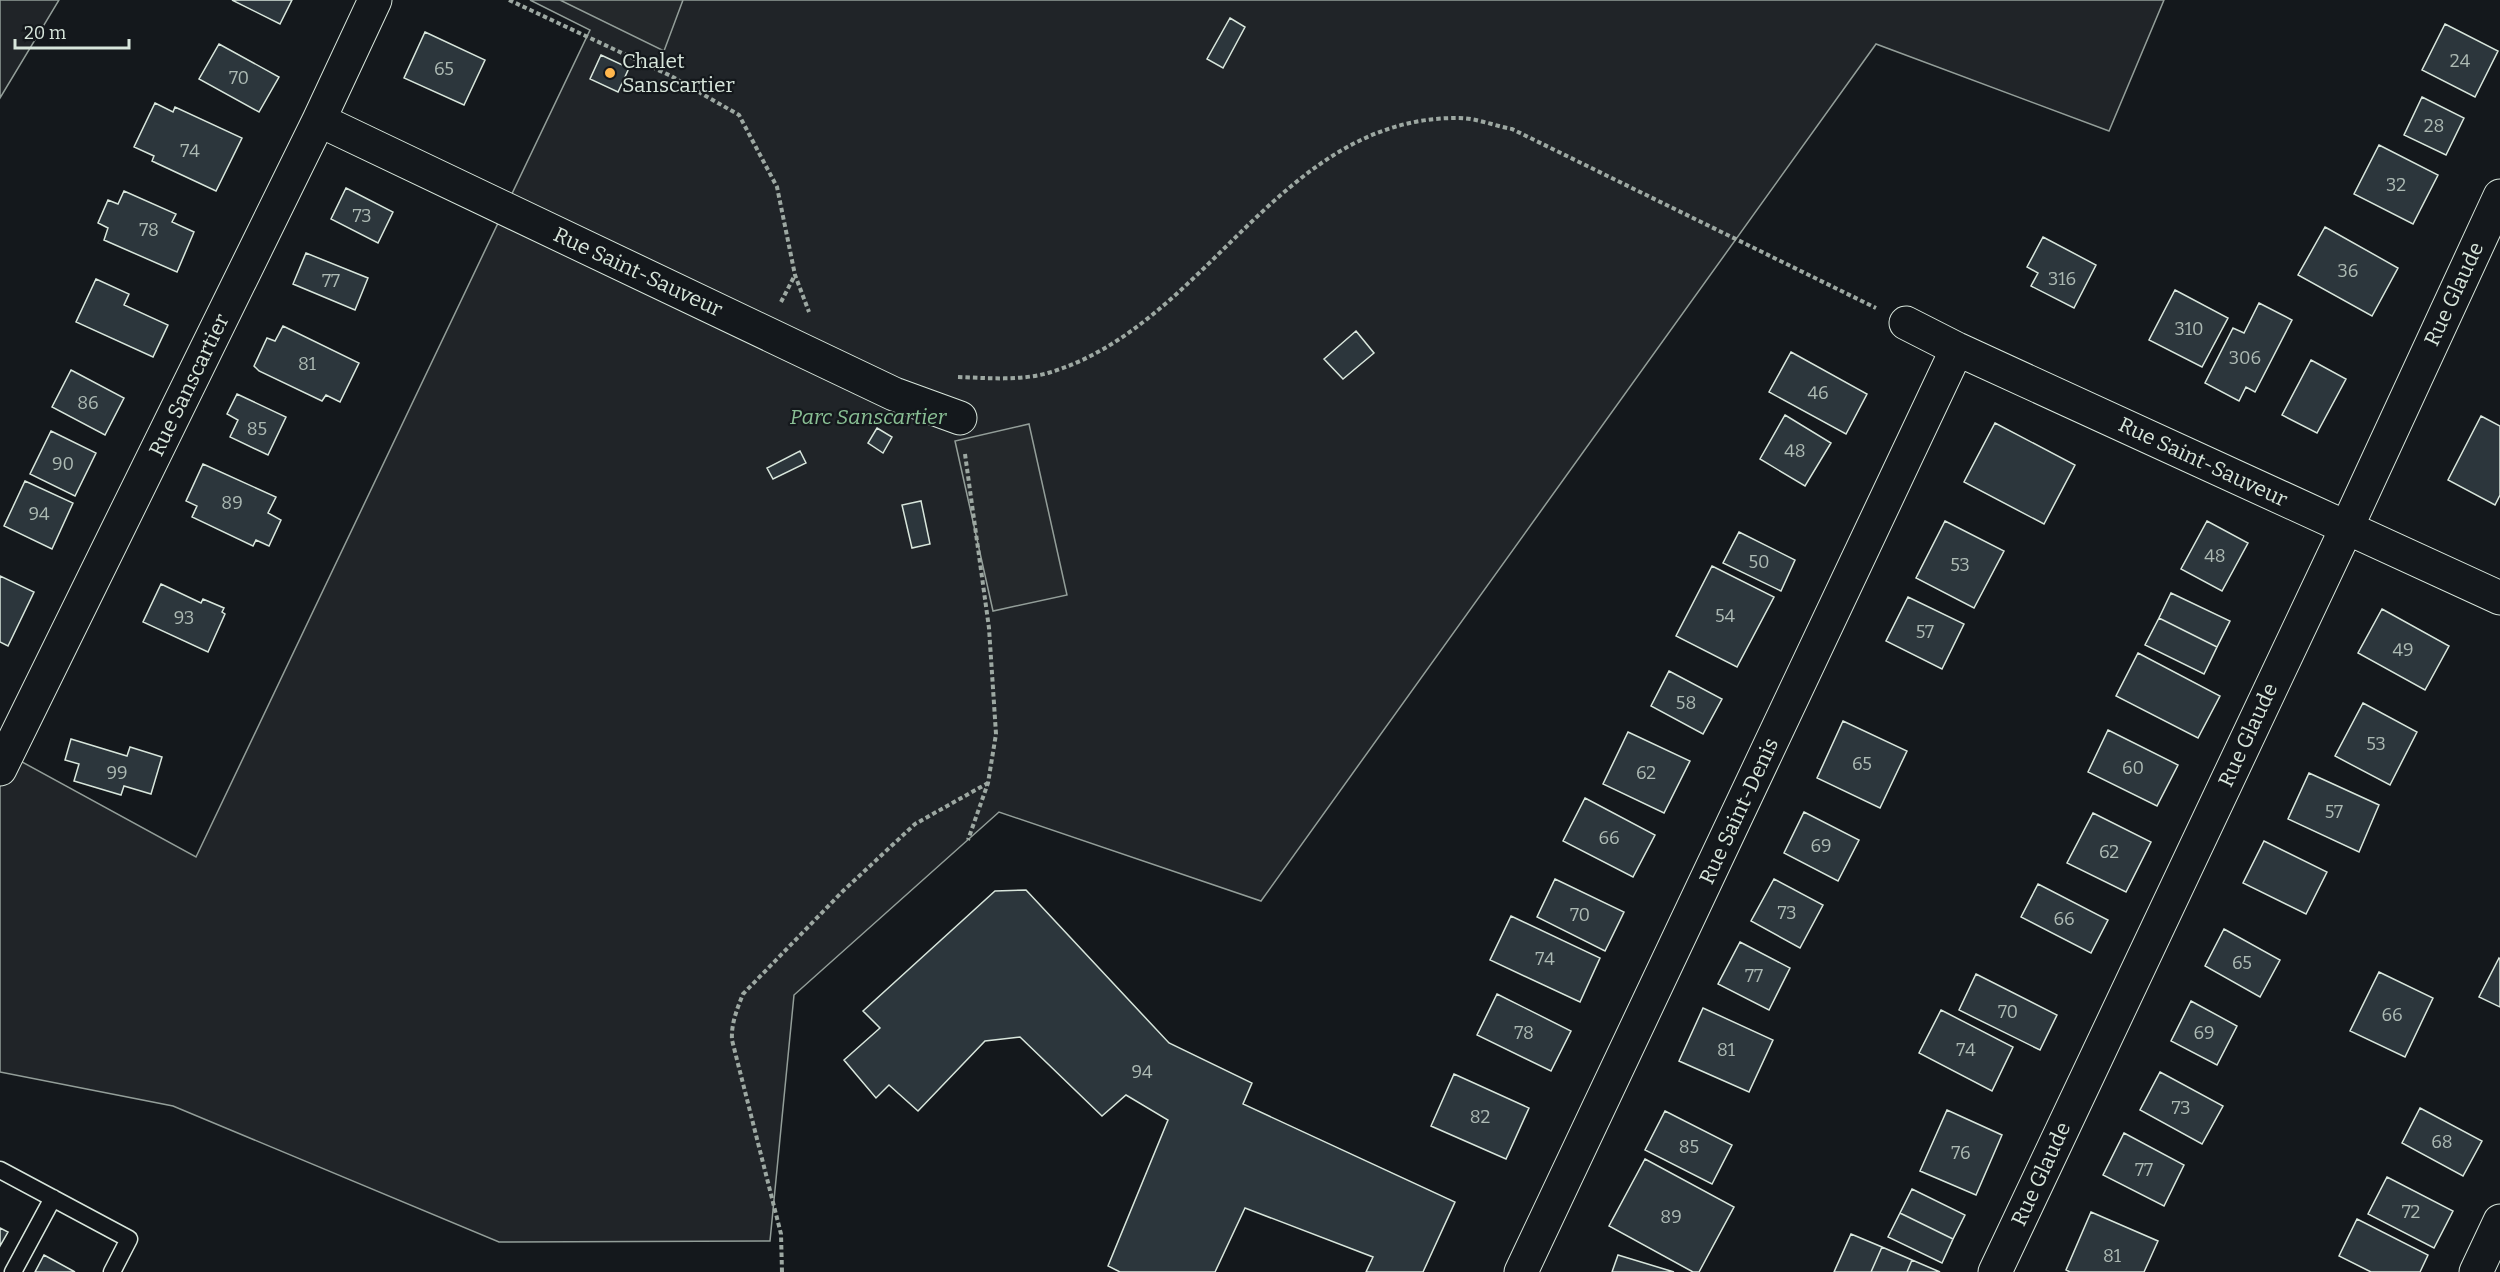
<svg xmlns="http://www.w3.org/2000/svg" width="2500" height="1272" font-family="Bitter,serif">
  <rect width="100%" height="100%" fill="#14181c"/>
  <!-- green -->
  <path fill="#202428" stroke="#939e99" stroke-width="1.5" d="M0 0H59L0 98Z
    M530 0H2164L2109 131 1876 44 1261 901 999 812 794 995 770 1241 499 1242 173 1106 0 1072V786L13 757 196 857 590 30Z"/>
  <!-- parking -->
  <path fill="#24282b" stroke="#939e99" stroke-width="1.5" d="M560 0H683L664 51Z
    M1029 424 1067 595 993 611 955 441Z"/>
  <!-- building -->
  <path fill="#2c363c" stroke="#d8e6dc" stroke-width="1.5" d="M232 0H292L280 24Z
    M1230 18 1245 27 1223 68 1207 59Z
    M2445 24 2498 51 2475 97 2422 70Z
    M425 32 485 60 464 105 404 78Z
    M219 44 279 77 259 112 199 79Z
    M601 55 629 68 618 92 590 79Z
    M2422 97 2464 118 2446 155 2404 135Z
    M155 103 173 112 175 107 242 138 216 191 152 161 154 156 134 147Z
    M2379 145 2438 175 2413 224 2354 194Z
    M346 188 393 212 378 243 331 219Z
    M124 191 176 214 172 222 194 232 177 272 104 240 108 228 98 223 108 200 118 204Z
    M2325 227 2398 268 2372 316 2298 275Z
    M2043 237 2096 265 2074 308 2031 286 2038 273 2027 267Z
    M306 253 368 278 355 310 293 284Z
    M96 279 129 294 124 305 168 325 153 357 76 322Z
    M2175 290 2228 318 2202 367 2149 340Z
    M2259 303 2292 320 2255 392 2246 387 2239 401 2205 383 2233 328 2244 333Z
    M283 326 359 363 340 402 326 395 322 401 259 371 254 366 267 338 275 341Z
    M1356 331 1374 353 1343 379 1324 359Z
    M1791 352 1867 394 1846 434 1769 392Z
    M2311 360 2346 379 2317 433 2282 415Z
    M71 370 124 398 105 435 52 407Z
    M237 394 286 417 268 455 230 437 238 420 227 414Z
    M1785 415 1831 443 1805 486 1760 459Z
    M2481 416 2500 426V495L2495 505 2448 480Z
    M1995 423 2075 465 2044 524 1964 482Z
    M877 428 892 437 883 453 868 443Z
    M51 431 96 453 75 496 30 474Z
    M800 451 806 463 773 479 767 468Z
    M203 464 276 497 268 513 281 520 269 546 256 540 253 546 192 517 197 506 186 501Z
    M25 481 73 503 52 549 4 526Z
    M921 501 930 544 912 548 902 505Z
    M1945 521 2004 551 1974 608 1916 578Z
    M2207 521 2248 543 2222 591 2181 569Z
    M1739 532 1795 560 1781 591 1723 563Z
    M1712 566 1774 597 1737 667 1676 636Z
    M0 576 34 592 8 646 0 642Z
    M161 584 201 603 203 599 224 608 222 612 225 614 208 652 143 622Z
    M2171 593 2230 621 2217 647 2159 618Z
    M1908 597 1964 624 1942 669 1886 641Z
    M2382 609 2449 646 2425 690 2358 653Z
    M2159 618 2217 647 2204 674 2145 645Z
    M2138 653 2220 696 2198 738 2116 696Z
    M1669 671 1722 699 1703 734 1651 706Z
    M2363 703 2417 732 2390 785 2335 756Z
    M1843 721 1907 751 1880 808 1817 778Z
    M2108 730 2178 765 2157 806 2088 772Z
    M1628 732 1690 761 1664 813 1603 784Z
    M71 739 127 756 130 747 162 757 151 794 124 786 121 795 74 781 79 764 65 760Z
    M2309 773 2379 805 2359 852 2288 819Z
    M1585 798 1655 835 1633 877 1563 841Z
    M1804 812 1859 840 1838 881 1784 853Z
    M2093 813 2151 842 2126 892 2067 863Z
    M2264 841 2327 872 2306 914 2243 883Z
    M1555 879 1624 912 1605 951 1537 917Z
    M1774 879 1823 905 1800 948 1751 921Z
    M2038 884 2108 920 2091 953 2021 917Z
    M1026 890 1169 1043 1252 1083 1243 1104 1455 1202 1423 1272H1366L1373 1257 1245 1208 1215 1272H1120L1108 1266 1168 1120 1126 1095 1102 1116 1020 1037 985 1041 918 1111 889 1085 876 1098 844 1060 880 1028 863 1011 995 891Z
    M1511 916 1600 958 1580 1002 1490 960Z
    M2224 929 2280 960 2260 997 2205 966Z
    M1740 942 1790 968 1769 1010 1718 984Z
    M2499 958 2500 959V1007L2479 997Z
    M2379 972 2433 998 2405 1057 2350 1031Z
    M1976 974 2057 1015 2040 1050 1959 1010Z
    M1497 994 1571 1031 1551 1071 1477 1035Z
    M2191 1001 2237 1026 2217 1065 2171 1041Z
    M1703 1008 1773 1040 1749 1092 1679 1061Z
    M1941 1010 2013 1047 1992 1091 1919 1053Z
    M2160 1072 2223 1106 2202 1144 2140 1110Z
    M1454 1074 1529 1108 1506 1159 1431 1126Z
    M2420 1108 2482 1141 2463 1176 2402 1143Z
    M1947 1110 2002 1135 1976 1195 1920 1171Z
    M1665 1111 1732 1145 1712 1184 1645 1150Z
    M2124 1133 2184 1165 2164 1206 2103 1175Z
    M1645 1159 1734 1207 1699 1272H1693L1609 1226Z
    M2387 1177 2453 1211 2434 1248 2368 1214Z
    M1912 1189 1965 1215 1953 1239 1900 1213Z
    M2091 1212 2158 1241 2144 1272H2070L2066 1270Z
    M1900 1213 1953 1239 1942 1263 1888 1237Z
    M2357 1219 2428 1255 2420 1272H2371L2339 1256Z
    M0 1228 8 1232 0 1246Z
    M1851 1234 1882 1247 1871 1272H1834Z
    M1882 1247 1912 1260 1907 1272H1871Z
    M44 1255 75 1272H35Z
    M1618 1255 1674 1272H1612Z
    M1912 1260 1940 1272H1907Z"/>
  <g fill="none" stroke-linecap="round" stroke-linejoin="round">
    <!-- service casing -->
    <g stroke="#d8e6dc" stroke-width="19">
      <path id="service" d="M0 1170 129 1239 112 1272
        M13 1272 53 1198"/>
    </g>
    <!-- minor casing -->
    <g stroke="#d8e6dc" stroke-width="35">
      <path id="minor" d="M319 120 894 394 960 418
        M1906 323 1957 349 2500 598
        M0 769 319 120 375 0
        M1521 1272 1957 349
        M1995 1272 2347 527 2500 196
        M2476 1272 2500 1221"/>
    </g>
    <!-- path -->
    <path stroke="#9da8a2" stroke-width="4" stroke-dasharray="4.5 3" stroke-linecap="butt" d="M509 0 671 76 739 115 777 187 795 275 809 312
      M781 302 795 275
      M958 377C987 378 1019 381 1048 373 1208 326 1279 116 1459 118 1476 118 1495 126 1512 129L1876 308
      M965 454 989 628 996 734 988 783 968 840
      M782 1272 781 1234 732 1040C731 1024 737 1009 743 994L843 891 915 824 988 783"/>
    <!-- service -->
    <use href="#service" stroke="#14181c" stroke-width="16"/>
    <!-- minor -->
    <use href="#minor" stroke="#14181c" stroke-width="33"/>
  </g>
  <!-- markers -->
  <circle fill="#ffb74d" stroke="#14181c" stroke-width="2" cx="610" cy="73" r="6"/>
  <g text-anchor="middle" dominant-baseline="central" stroke-width="4.5" stroke-linejoin="round" paint-order="stroke">
    <!-- number labels -->
    <g font-size="18" fill="#adbab4">
      <text x="2460" y="61">24</text>
      <text x="444" y="69">65</text>
      <text x="239" y="78">70</text>
      <text x="2434" y="126">28</text>
      <text x="190" y="151">74</text>
      <text x="2396" y="185">32</text>
      <text x="362" y="216">73</text>
      <text x="149" y="230">78</text>
      <text x="2348" y="271">36</text>
      <text x="2062" y="279">316</text>
      <text x="331" y="281">77</text>
      <text x="2189" y="329">310</text>
      <text x="2245" y="358">306</text>
      <text x="307" y="364">81</text>
      <text x="1818" y="393">46</text>
      <text x="88" y="403">86</text>
      <text x="257" y="429">85</text>
      <text x="1795" y="451">48</text>
      <text x="63" y="464">90</text>
      <text x="232" y="503">89</text>
      <text x="39" y="514">94</text>
      <text x="2215" y="556">48</text>
      <text x="1759" y="562">50</text>
      <text x="1960" y="565">53</text>
      <text x="1725" y="616">54</text>
      <text x="184" y="618">93</text>
      <text x="1925" y="632">57</text>
      <text x="2403" y="650">49</text>
      <text x="1686" y="703">58</text>
      <text x="2376" y="744">53</text>
      <text x="1862" y="764">65</text>
      <text x="2133" y="768">60</text>
      <text x="117" y="773">99</text>
      <text x="1646" y="773">62</text>
      <text x="2334" y="812">57</text>
      <text x="1609" y="838">66</text>
      <text x="1821" y="846">69</text>
      <text x="2109" y="852">62</text>
      <text x="1787" y="913">73</text>
      <text x="1580" y="915">70</text>
      <text x="2064" y="919">66</text>
      <text x="1545" y="959">74</text>
      <text x="2242" y="963">65</text>
      <text x="1754" y="976">77</text>
      <text x="2008" y="1012">70</text>
      <text x="2392" y="1015">66</text>
      <text x="1524" y="1033">78</text>
      <text x="2204" y="1033">69</text>
      <text x="1726" y="1050">81</text>
      <text x="1966" y="1050">74</text>
      <text x="1142" y="1072">94</text>
      <text x="2181" y="1108">73</text>
      <text x="1480" y="1117">82</text>
      <text x="2442" y="1142">68</text>
      <text x="1689" y="1147">85</text>
      <text x="1961" y="1153">76</text>
      <text x="2144" y="1170">77</text>
      <text x="2411" y="1212">72</text>
      <text x="1671" y="1217">89</text>
      <text x="2112" y="1256">81</text>
    </g>
    <!-- poi labels -->
    <g font-size="21" fill="#d8e6dc" stroke="#14181c" text-anchor="start">
      <text x="622" y="61">Chalet<tspan x="622" dy="24">Sanscartier</tspan></text>
    </g>
    <!-- street labels -->
    <g font-size="21" fill="#d8e6dc" stroke="#14181c">
      <text transform="translate(638 272) rotate(25)">Rue Saint-Sauveur</text>
      <text transform="translate(2454 294) rotate(-65)">Rue Glaude</text>
      <text transform="translate(189 385) rotate(-64)">Rue Sanscartier</text>
      <text transform="translate(2203 462) rotate(25)">Rue Saint-Sauveur</text>
      <text transform="translate(2248 735) rotate(-65)">Rue Glaude</text>
      <text transform="translate(1739 811) rotate(-65)">Rue Saint-Denis</text>
      <text transform="translate(2041 1174) rotate(-65)">Rue Glaude</text>
    </g>
    <!-- park labels -->
    <g font-size="21" font-style="italic" fill="#8ac095" stroke="#14181c">
      <text x="868" y="417">Parc Sanscartier</text>
    </g>
  </g>
  <!-- scale -->
  <path d="M15 39v9h114v-9" fill="none" stroke="#d8e6dc" stroke-width="3"/>
  <text x="24" y="39" font-size="18" fill="#d8e6dc" stroke="#14181c" stroke-width="4.5" paint-order="stroke">20 m</text>
</svg>
